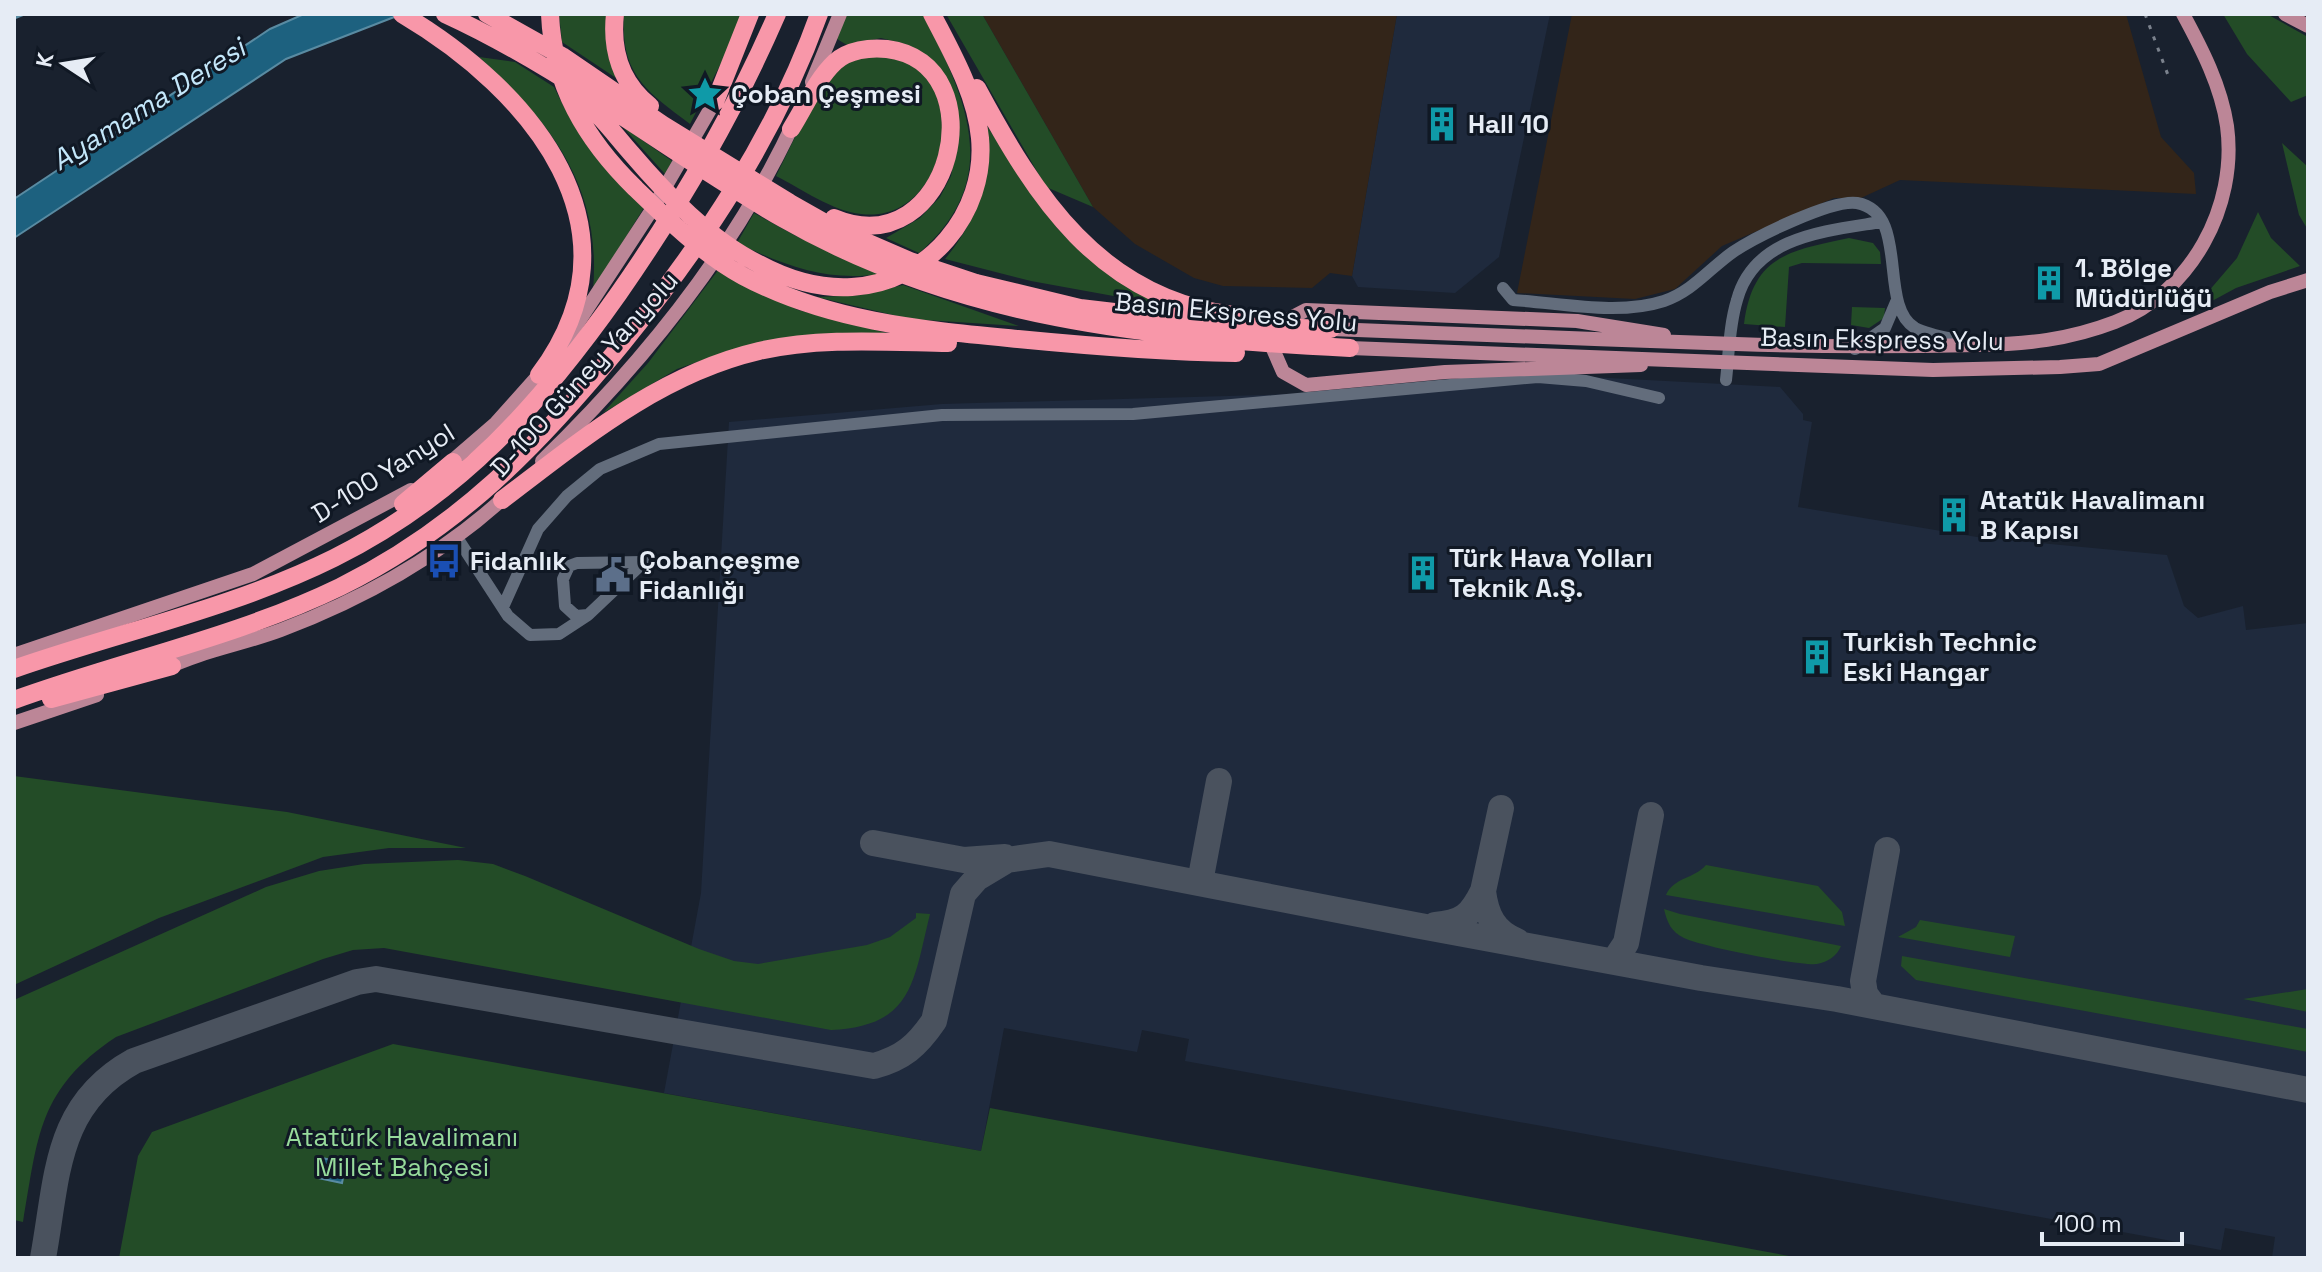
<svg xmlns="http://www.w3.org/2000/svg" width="2322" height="1272" font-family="'Space Grotesk',sans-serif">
  <rect width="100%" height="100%" fill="#19212e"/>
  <!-- built -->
  <path fill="#1f2a3d" d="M1397 14H1550L1499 257 1455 293 1358 287 1352 276Z
    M1533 374 1780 387 1803 414V420L1812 422 1798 507 1977 537 2167 555 2184 606 2198 618 2243 606 2246 630 2308 623V1258H2272L2275 1237 2225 1228 2221 1250 1185 1061 1189 1039 1142 1030 1137 1052 1004 1028 981 1151 664 1093 701 893 729 422 942 404 1330 393 1369 386Z"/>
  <!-- industrial -->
  <path fill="#332519" d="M982 14H1397L1352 276 1330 273 1312 288 1223 286 1194 278 1135 244 1093 207Z
    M1572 14H2126L2161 137 2194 173 2196 194 1900 180 1861 198H1834L1722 246 1675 289 1635 299 1517 293Z"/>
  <!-- green -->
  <path fill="#234c27" d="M559 14H607L616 78 562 42Z
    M624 14H746L690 124C646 91 620 74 624 14Z
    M846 14H923C966 98 1005 179 919 253L886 238 920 218 940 197 951 176 956 150 950 85 929 58 905 44 881 38 847 45 837 39Z
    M946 14H982L1093 207 1046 187Z
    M2223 14H2267L2308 37V95L2291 102 2247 54Z
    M882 54C893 57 909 58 917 66 968 111 937 224 861 214 832 211 802 189 776 176L818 90 849 61Z
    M479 57 515 62 554 87 564 107 645 206 593 290C602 187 551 122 479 57Z
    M984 122 1057 228 1082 252 1174 307 1031 281 945 259C984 212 984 180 984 122Z
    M622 126 672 161 665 174Z
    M2282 143 2308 167V230L2299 215Z
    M2258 212 2271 238 2300 266 2236 288 2190 313 2237 258Z
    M754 213 796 236 881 274C826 282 786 266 737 243Z
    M1849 238 1873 243 1880 252 1881 264 1802 263 1789 267 1785 327 1744 324C1753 255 1789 251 1849 238Z
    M719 269 798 310 891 334 720 354 677 369 603 413 648 363Z
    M903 285 1019 326 910 319 817 297 861 295Z
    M1852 307 1885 308 1884 318 1869 328 1851 325Z
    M14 776 287 812 466 848H389L323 857 159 918 14 985Z
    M458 860 493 864 525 876 699 949 734 961 758 964 867 945 890 937 916 918V913L930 914C913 983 913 1026 831 1030L384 948 353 950 323 959 116 1037C38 1089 38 1136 23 1222L14 1220V1000L266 887 319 871 364 864Z
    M1706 865 1818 886 1842 912 1845 926 1666 895C1674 877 1694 879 1706 865Z
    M1664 909 1680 914 1841 946C1837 956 1828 962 1817 964 1800 966 1699 946 1684 938 1671 932 1667 922 1664 909Z
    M1920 920 2015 936 2010 957 1898 937 1916 927Z
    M1902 956 2308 1029V1052L1916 980 1901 966Z
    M2308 989V1012L2243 999Z
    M393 1044 981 1151 990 1108 1800 1258H119L138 1156 152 1132Z"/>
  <!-- water -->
  <path fill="#1d617f" stroke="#598ba2" stroke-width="2" d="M304 14H402L286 59 14 238V199L270 29Z
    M322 1158 346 1163 342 1183 318 1178Z"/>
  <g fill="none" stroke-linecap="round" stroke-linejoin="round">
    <!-- stream -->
    <path stroke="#598ba2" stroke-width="3" d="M14 18 24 14"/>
    <!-- taxiway -->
    <path stroke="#4a525e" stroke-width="26" d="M873 843 964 860 1005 857
      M1200 882 1219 781
      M1480 905 1501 808
      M1435 925C1463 923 1471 915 1483 891 1486 915 1494 932 1517 941
      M1609 961 1616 958 1626 943 1651 815
      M1874 1006 1865 994 1863 981 1887 850
      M43 1258C58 1177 54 1105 134 1061L357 982 376 979 874 1066C903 1058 917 1046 934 1021L963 894 977 878 1007 860 1049 854 1415 925 1701 978 1837 999 2308 1090"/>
    <!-- minor -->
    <path stroke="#636d7c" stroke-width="12" d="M1503 288 1513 300C1561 303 1618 316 1664 301 1693 291 1710 268 1733 252 1755 237 1832 199 1857 203 1911 213 1877 305 1915 328 1930 336 1952 338 1968 342
      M1855 349 1885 328 1896 302
      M1726 380C1729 354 1729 326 1737 300 1754 236 1826 231 1881 222
      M456 536 508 616 530 635 559 634 588 615 576 616 565 606 563 579 569 566 577 563 644 562
      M503 607 538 529 567 496 600 469 659 444 942 415 1133 414 1538 377 1586 381 1659 398
      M588 615 644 562"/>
    <!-- major -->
    <path stroke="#bc8697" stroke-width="14" d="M2285 14 2308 26
      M812 82 840 14
      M1331 329C1466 335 1601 339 1736 344 1818 347 1897 347 1978 345 2027 344 2068 340 2115 322 2191 293 2238 206 2227 126 2221 86 2202 49 2183 14
      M564 344 653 208 719 94
      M1350 348 1933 370 2060 367 2099 364 2270 292 2308 280
      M1641 365 1445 372 1306 385 1283 372 1273 349 1283 322 1306 310 1577 321 1664 335
      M542 461C643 363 736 248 795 120
      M445 467 496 423 546 367
      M14 655 253 574 411 490
      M165 669C201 651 244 644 281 630 363 599 443 554 507 495
      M14 723 97 695"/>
    <!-- highway -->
    <path stroke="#f897a9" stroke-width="18" d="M402 14C532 91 648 229 539 375
      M445 14C565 69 669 153 782 218 960 320 1150 338 1350 348
      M487 14 562 56 663 125 790 203 836 229 910 261 976 283 1080 308 1234 326 1331 329
      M550 14C553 85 586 140 635 188 667 219 704 255 743 276 829 322 924 330 1018 339 1090 346 1163 352 1236 353
      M615 14C611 50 621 83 650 106
      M977 88C1035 196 1099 298 1233 315
      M582 100C601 115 615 135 631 153 666 194 710 240 759 264 787 279 820 289 852 287 928 283 987 213 980 138 976 94 952 53 932 14
      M715 102 750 14
      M791 129C805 107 816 80 835 62 848 50 870 47 887 49 999 63 952 267 834 218
      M502 500C581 440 660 374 759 351 819 337 887 342 948 343
      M403 504 453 462
      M14 669C120 632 233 608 334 558 460 495 540 405 619 293 681 204 734 113 777 14
      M51 699 172 666
      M14 700C121 661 237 637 340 587 459 528 538 446 621 345 703 244 775 137 819 14"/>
    <!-- rail -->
    <path stroke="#7b828d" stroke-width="3" stroke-dasharray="4 8" stroke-linecap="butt" d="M2145 14 2168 75"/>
  </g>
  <!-- icons -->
  <defs>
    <g id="sight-bare" transform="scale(2.76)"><path d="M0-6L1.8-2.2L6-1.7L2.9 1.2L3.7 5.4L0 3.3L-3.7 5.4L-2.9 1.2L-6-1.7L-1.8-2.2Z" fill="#0f9aa8" stroke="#101824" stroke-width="2.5" paint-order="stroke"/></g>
    <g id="building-bare" transform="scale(2.76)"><path d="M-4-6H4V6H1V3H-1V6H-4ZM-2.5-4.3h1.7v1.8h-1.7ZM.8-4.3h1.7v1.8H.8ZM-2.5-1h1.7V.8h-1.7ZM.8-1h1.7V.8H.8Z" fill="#0f9aa8" stroke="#101824" stroke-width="2.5" paint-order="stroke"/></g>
    <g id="bus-bare" transform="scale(2.76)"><path d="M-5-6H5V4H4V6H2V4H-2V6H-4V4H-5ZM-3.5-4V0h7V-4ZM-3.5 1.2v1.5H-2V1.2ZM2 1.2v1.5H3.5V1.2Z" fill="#1a4fb4" stroke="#101824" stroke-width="2.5" paint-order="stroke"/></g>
    <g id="civic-bare" transform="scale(2.76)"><path d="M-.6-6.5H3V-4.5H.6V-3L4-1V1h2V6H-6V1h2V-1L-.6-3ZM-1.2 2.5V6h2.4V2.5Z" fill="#5c6f8a" stroke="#101824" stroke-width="2.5" paint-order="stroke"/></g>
  </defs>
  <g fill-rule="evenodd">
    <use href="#sight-bare" x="705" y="94"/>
    <use href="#building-bare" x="1442" y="124"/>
    <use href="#building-bare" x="2049" y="283"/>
    <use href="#building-bare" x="1954" y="515"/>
    <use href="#bus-bare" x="444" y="561"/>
    <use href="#building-bare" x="1423" y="573"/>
    <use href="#civic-bare" x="613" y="575"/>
    <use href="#building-bare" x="1817" y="657"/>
  </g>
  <g text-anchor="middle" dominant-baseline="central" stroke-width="6" stroke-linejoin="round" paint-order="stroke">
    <!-- poi labels -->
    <g font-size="26" font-weight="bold" fill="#e6ecf5" stroke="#101824" text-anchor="start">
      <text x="731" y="94">Çoban Çeşmesi</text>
      <text x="1468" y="124">Hall 10</text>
      <text x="2075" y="268">1. Bölge<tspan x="2075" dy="30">Müdürlüğü</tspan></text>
      <text x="1980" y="500">Atatük Havalimanı<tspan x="1980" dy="30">B Kapısı</tspan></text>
      <text x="1449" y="558">Türk Hava Yolları<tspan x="1449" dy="30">Teknik A.Ş.</tspan></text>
      <text x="639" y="560">Çobançeşme<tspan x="639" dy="30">Fidanlığı</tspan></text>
      <text x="470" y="561">Fidanlık</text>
      <text x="1843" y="642">Turkish Technic<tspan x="1843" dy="30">Eski Hangar</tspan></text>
    </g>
    <!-- street labels -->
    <g font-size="26" fill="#e6ecf5" stroke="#101824">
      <text transform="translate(1236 312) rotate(5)">Basın Ekspress Yolu</text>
      <text transform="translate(1882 339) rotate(1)">Basın Ekspress Yolu</text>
      <text transform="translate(584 374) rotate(-48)">D-100 Güney Yanyolu</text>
      <text transform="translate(383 473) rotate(-32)">D-100 Yanyol</text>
    </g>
    <!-- park labels -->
    <g font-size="26" fill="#97db9b" stroke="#101824">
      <text x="402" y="1137">Atatürk Havalimanı<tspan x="402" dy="30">Millet Bahçesi</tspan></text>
    </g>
    <!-- water labels -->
    <g font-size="28" font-style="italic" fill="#c4e7fa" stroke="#101824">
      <text transform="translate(148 104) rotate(-32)">Ayamama Deresi</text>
    </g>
  </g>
  <!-- border -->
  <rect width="2322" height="1272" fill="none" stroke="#e6ecf5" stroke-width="32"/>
  <!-- north arrow -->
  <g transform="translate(64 64) rotate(282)" stroke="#101824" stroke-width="6" paint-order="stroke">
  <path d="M0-6L14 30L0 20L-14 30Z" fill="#e6ecf5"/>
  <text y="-12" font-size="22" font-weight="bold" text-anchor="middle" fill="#e6ecf5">K</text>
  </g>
  <!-- scale -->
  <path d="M2042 1232v12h140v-12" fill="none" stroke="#e6ecf5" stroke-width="4"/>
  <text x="2054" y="1232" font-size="24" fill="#e6ecf5" stroke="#101824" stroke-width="6" paint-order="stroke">100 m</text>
</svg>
